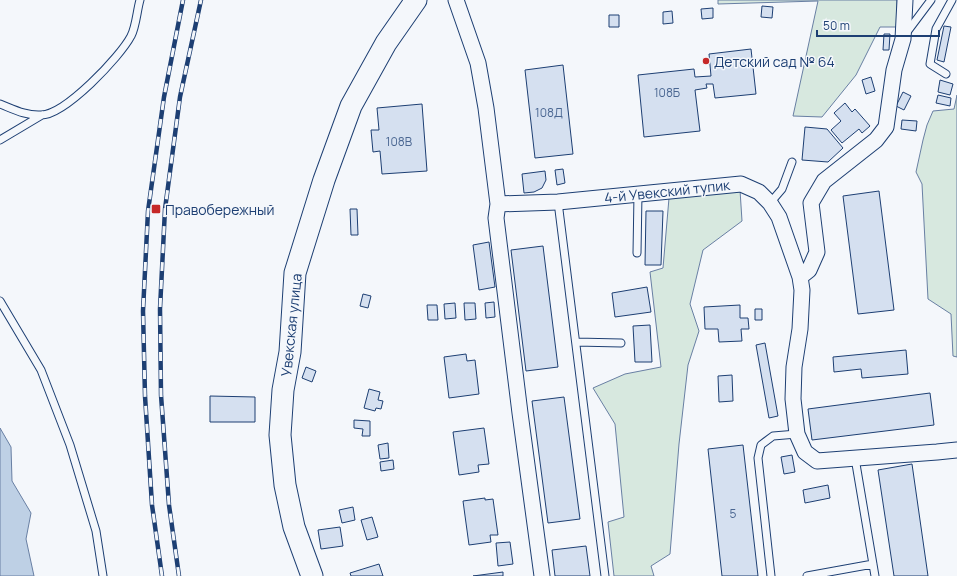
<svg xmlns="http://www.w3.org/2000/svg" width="957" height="576" font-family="Manrope,sans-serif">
  <rect width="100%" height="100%" fill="#f4f7fb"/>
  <!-- green -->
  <path fill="#d7e8df" stroke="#687fa3" d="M718 0H897V27H880L856 75 822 117 793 116 818 1 718 4Z
    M957 95V357L953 356 951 314 928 299 922 184 916 172 923 140 927 125 933 111 954 109Z
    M740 190 742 221 703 250 690 304 699 331 688 365 679 444 670 554 651 566 654 576H614L608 522 624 517 615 424 593 388 625 374 661 367 650 272 663 268 669 198Z"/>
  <!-- water -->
  <path fill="#bed0e5" stroke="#687fa3" d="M0 428 11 447 12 481 31 513 26 539 34 576H0Z"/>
  <!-- building -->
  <path fill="#d5e0f0" stroke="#1d3f73" d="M762 6 773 7 772 18 761 17Z
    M713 8V18L702 19 701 9Z
    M672 11 673 23 663 24V12Z
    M609 15H619V27H609Z
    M944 26 951 27 944 62 937 60Z
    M884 34H890L889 50H883Z
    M751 49 756 94 715 98 713 84H706L707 88 695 90 700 131 644 137 638 75 694 69 695 77 711 76 709 54Z
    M563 65 573 154 535 158 525 70Z
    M871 77 875 91 866 94 862 80Z
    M940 80 953 84 950 95 938 92Z
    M903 92 911 96 904 110 896 106Z
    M938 95 951 98 950 106 936 103Z
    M845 103 852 112 855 109 870 126 862 133 859 129 842 143 831 130 841 121 834 113Z
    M422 104 427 171 382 174 380 151 373 152 371 130H379L377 108Z
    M902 120 917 121 916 131 901 129Z
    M805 127 827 129 843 148 828 162 802 160Z
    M563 169 565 183 557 185 555 170Z
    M545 171 546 180 542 188 534 192 524 193 522 174Z
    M879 191 894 310 858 314 843 196Z
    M350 209H357L358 235H351Z
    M646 211H663L661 265H645Z
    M489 242 495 287 479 290 473 245Z
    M543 246 558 367 526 371 511 250Z
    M647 287 651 312 615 317 612 293Z
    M363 294 371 296 368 308 360 306Z
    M494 302 495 317 486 318 485 303Z
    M455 303 456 318 445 319 444 304Z
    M464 303H475L476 319 465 320Z
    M427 305H437L438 320H428Z
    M740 305V318H748L749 329H741L742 341 719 342 718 329H705L704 307Z
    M755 309H762V320H755Z
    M650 325 652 362H635L633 326Z
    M765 343 778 416 769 418 756 345Z
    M906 350 908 374 862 378 861 369 834 372 833 357Z
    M466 354 467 361 475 360 479 394 449 398 444 357Z
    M306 367 316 371 312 382 302 378Z
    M732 375 733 401 719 402 718 376Z
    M369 389 380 392 378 400 383 401 381 409 376 408 375 411 364 408Z
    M930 393 934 425 812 440 808 409Z
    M210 396 255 397V422H210Z
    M564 397 580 519 548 523 532 401Z
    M354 420 370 421V436H362L363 429 354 428Z
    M484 428 489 464 478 465 479 472 459 475 453 432Z
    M388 443 389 458 380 459 378 445Z
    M743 445 758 576H722L708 449Z
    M792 455 795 472 784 474 781 457Z
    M393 460 394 469 381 471 380 462Z
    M912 464 928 576H894L878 470Z
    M828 485 830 498 805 503 803 490Z
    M485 498V500L493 499 498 535H490L491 542 469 545 463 501Z
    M353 507 355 520 342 523 339 510Z
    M372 517 378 537 367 540 361 520Z
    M340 527 343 546 321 549 318 530Z
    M510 542 513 564 498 566 496 543Z
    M586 546 590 576H555L552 550Z
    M379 564 383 576H351L350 573Z
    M503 572V576H473Z"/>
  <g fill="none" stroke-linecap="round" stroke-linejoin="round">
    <!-- lane casing -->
    <g stroke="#1d3f73" stroke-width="9">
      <path id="lane" d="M907 32 931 0
        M946 74 930 64 936 29 952 0
        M0 104C13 109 26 116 41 115 65 115 120 57 131 36 136 27 137 10 140 0
        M0 140 42 115
        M558 202 605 576
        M770 203 782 189 792 162
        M637 253 638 194
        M0 301 41 370 70 445 96 531 103 576
        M576 342 621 343
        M855 458 875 576
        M771 576 758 458 761 445 773 436 797 434
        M807 576 873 564"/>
    </g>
    <!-- street casing -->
    <g stroke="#1d3f73" stroke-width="17">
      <path id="street" d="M456 0 478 63 486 108 498 204 558 202 741 184 759 192 770 203 779 217 800 277 802 290 800 329 794 367 793 399 797 434 805 452 817 461 937 452 957 450
        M498 204 496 218 520 413 542 576
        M800 277 809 270 817 252 811 203 824 181 876 140 886 127 894 70 903 39 905 0"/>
    </g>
    <!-- secondary casing -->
    <g stroke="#1d3f73" stroke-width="23">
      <path id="secondary" d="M312 576 294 527 285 485 280 435 283 390 290 352 295 273 324 180 351 106 386 43 416 0"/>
    </g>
    <!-- lane -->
    <use href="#lane" stroke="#f4f7fb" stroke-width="7"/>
    <!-- street -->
    <use href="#street" stroke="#f4f7fb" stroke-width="15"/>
    <!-- secondary -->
    <use href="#secondary" stroke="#f4f7fb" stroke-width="21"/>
    <!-- rail casing -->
    <g stroke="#1d3f73" stroke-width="4.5">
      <path id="rail" d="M162 576 152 505 145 396 143 311 148 211 164 97 183 0
        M179 576 169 505 161 395 160 309 165 209 180 97 201 0"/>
    </g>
    <!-- rail -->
    <use href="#rail" stroke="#f4f7fb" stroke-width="3" stroke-dasharray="9" stroke-linecap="butt"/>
  </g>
  <!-- markers -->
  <g fill="#c62828" stroke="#f4f7fb" stroke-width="1.5">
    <circle cx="706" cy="61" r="4"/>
    <rect x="151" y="204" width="10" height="10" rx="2"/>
  </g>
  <g text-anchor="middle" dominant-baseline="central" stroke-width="3" stroke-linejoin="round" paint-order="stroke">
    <!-- number labels -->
    <g font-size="12" fill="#4b6792">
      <text x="667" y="92">108Б</text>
      <text x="549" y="112">108Д</text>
      <text x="399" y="141">108В</text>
      <text x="733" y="513">5</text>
    </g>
    <!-- poi labels -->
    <g font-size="14" fill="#1d3f73" stroke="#f4f7fb" text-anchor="start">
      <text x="714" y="61">Детский сад № 64</text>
      <text x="165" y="209">Правобережный</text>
    </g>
    <!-- street labels -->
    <g font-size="14" fill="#1d3f73" stroke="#f4f7fb">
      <text transform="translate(667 191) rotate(-6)">4-й Увекский тупик</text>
      <text transform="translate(291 325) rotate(-84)">Увекская улица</text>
    </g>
  </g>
  <!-- scale -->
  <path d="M817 30v6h122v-6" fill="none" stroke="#1d3f73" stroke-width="2"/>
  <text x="823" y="30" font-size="12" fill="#1d3f73" stroke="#f4f7fb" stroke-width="3" paint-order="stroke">50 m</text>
</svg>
